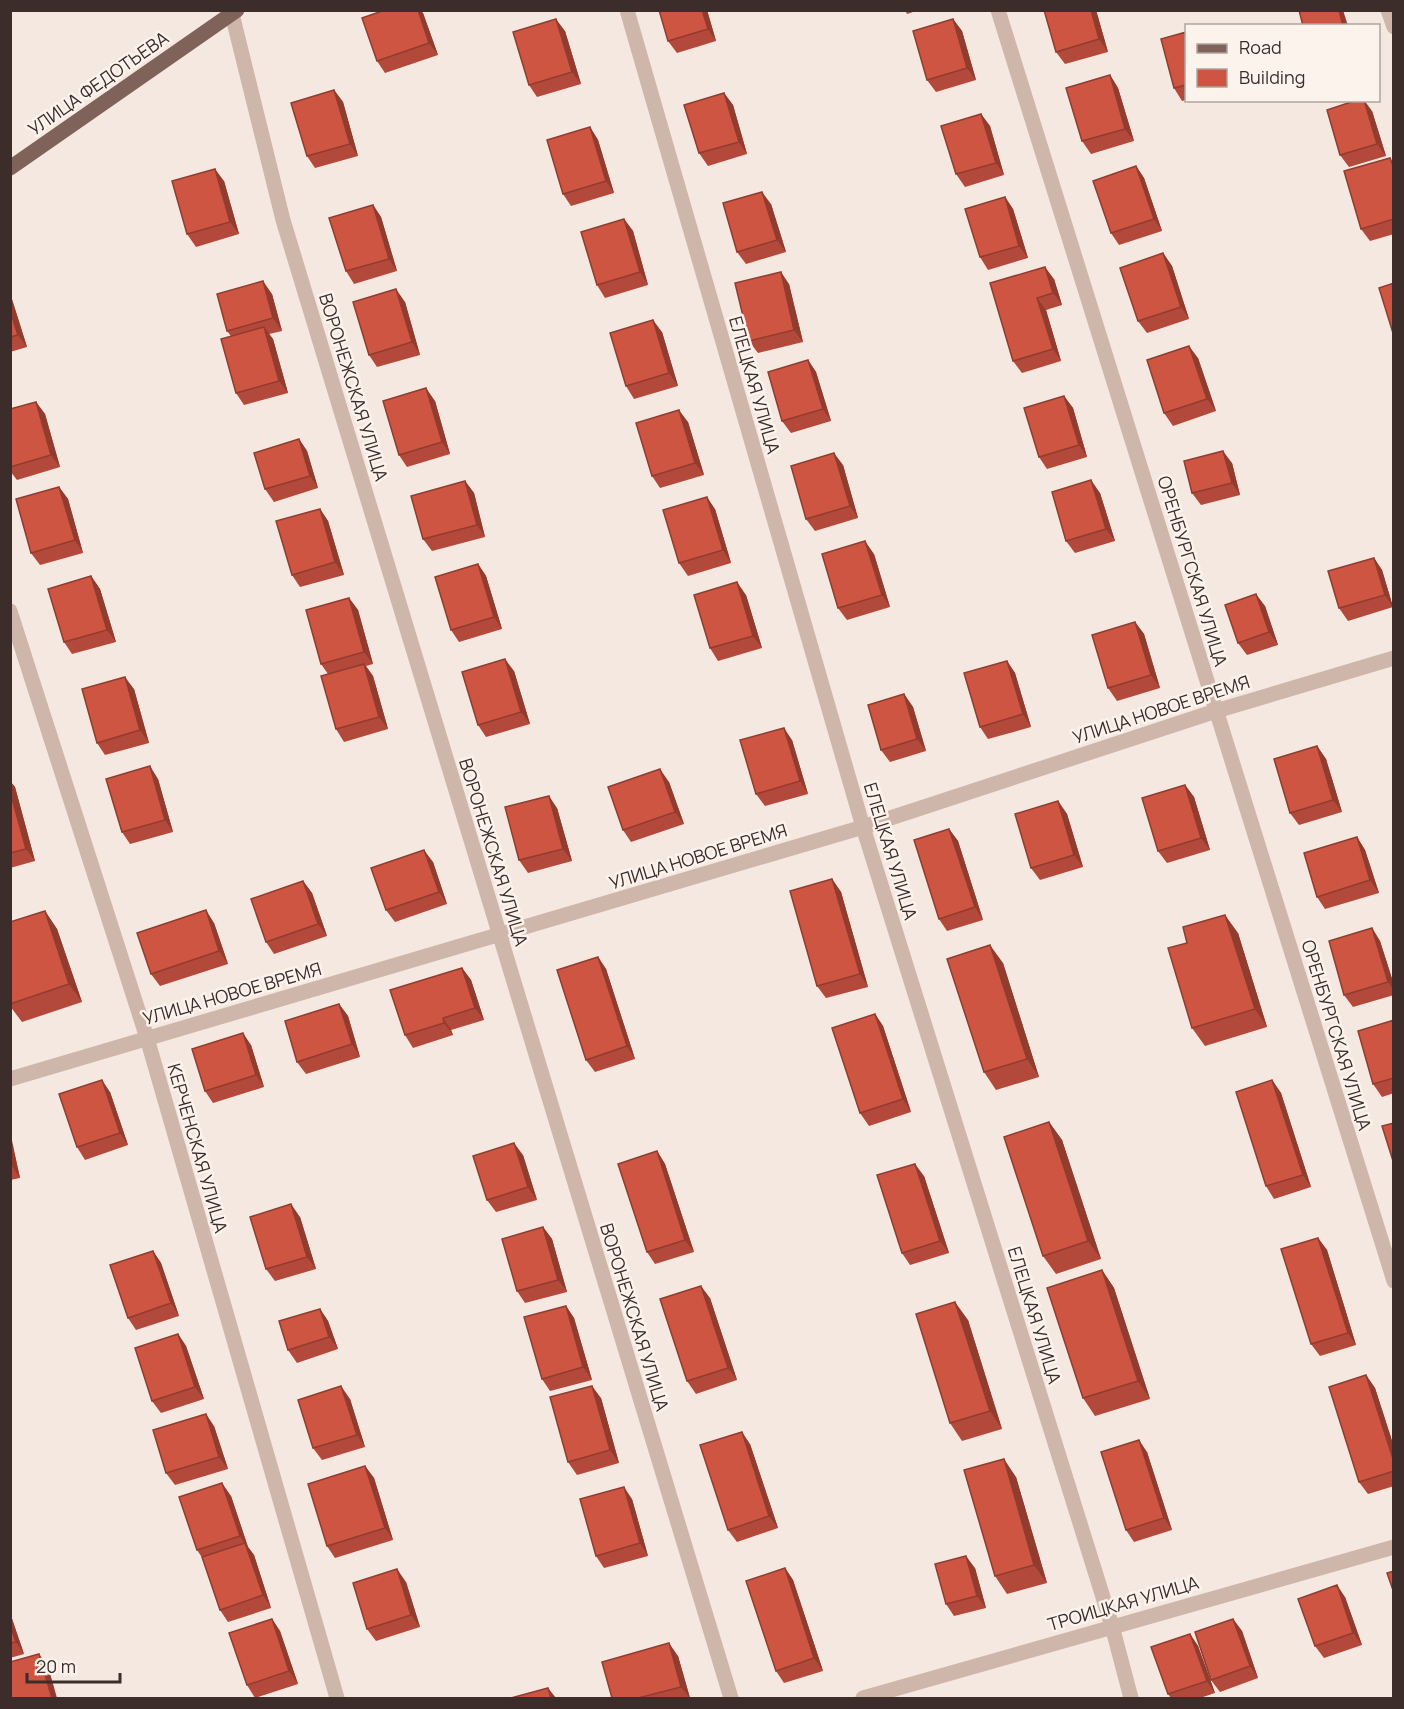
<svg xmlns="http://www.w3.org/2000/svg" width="1404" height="1709" font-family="Manrope,sans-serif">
  <rect width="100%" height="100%" fill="#f5e8e0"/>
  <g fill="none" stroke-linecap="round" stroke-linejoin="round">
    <!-- minor -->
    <path stroke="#cfb6aa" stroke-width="15" d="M627 10 863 827 1112 1626 1131 1698
      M998 10 1394 1281
      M1388 10 1394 27
      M232 14 283 220 731 1698
      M10 611 147 1038 337 1698
      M10 1079 863 827 1216 711 1394 658
      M863 1698 1394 1547"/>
    <!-- major -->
    <path stroke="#7f625a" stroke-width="15" d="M10 168 237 10"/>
  </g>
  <!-- wall -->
  <path fill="#b2493a" d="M707 10 716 41 677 53 668 41Z
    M905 10H919L907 14Z
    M1096 10 1108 52 1065 64 1056 52Z
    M423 13 438 55 385 73 377 61Z
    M953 19 962 31 976 80 936 92 927 80Z
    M565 31 581 84 537 97 529 85Z
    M1186 32V100L1182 101 1174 88Z
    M1110 75 1118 88 1134 141 1091 154 1082 141Z
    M334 90 343 102 358 156 315 168 307 156Z
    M724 93 733 105 747 154 708 166 699 153Z
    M1372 111 1386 156 1349 167 1340 155Z
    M981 114 990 126 1004 175 965 187 956 174Z
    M590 127 598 140 614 193 571 206 563 194Z
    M1394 162V234L1370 241 1361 229Z
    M1136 166 1144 178 1162 231 1119 245 1111 233Z
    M224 181 239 234 196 247 187 234Z
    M1005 197 1013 209 1028 258 988 270 980 257Z
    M771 204 786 252 746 264 737 252Z
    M373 205 381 217 397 271 354 284 346 271Z
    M624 219 633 231 648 285 605 298 597 285Z
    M1163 253 1172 266 1189 319 1147 333 1138 321Z
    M1054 279 1062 305 1046 310 1061 361 1022 373 1013 361 990 283Z
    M789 284 803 342 758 353 749 341Z
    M10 293 27 347 10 352Z
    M272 294 282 331 269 334 273 339 288 393 244 405 236 393 231 336 227 331Z
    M405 302 420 355 377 367 369 355Z
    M662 332 678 386 634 399 626 386Z
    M1198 358 1216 411 1173 426 1164 413Z
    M808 360 816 372 831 421 791 433 782 421Z
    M1064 396 1073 408 1087 457 1047 469 1039 457Z
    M435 401 450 454 407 467 399 455Z
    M36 402 45 414 60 467 17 480 10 471V409Z
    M688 422 704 475 660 488 652 476Z
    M299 439 307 451 318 488 274 502 265 489Z
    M1232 463 1240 495 1201 505 1192 493Z
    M843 465 858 518 815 531 806 519Z
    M465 481 474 493 485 537 432 551 423 539Z
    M59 487 68 499 83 553 40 565 31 553Z
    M1100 493 1115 541 1075 553 1066 541Z
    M320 509 328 521 344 575 300 587 292 575Z
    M715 509 731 563 688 576 679 563Z
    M874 554 890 607 847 620 838 608Z
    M1374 558 1382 570 1393 607 1348 621 1339 608Z
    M478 564 486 576 502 629 459 642 451 630Z
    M91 576 100 589 116 642 72 654 64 642Z
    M746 595 762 648 718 661 710 648Z
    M349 598 358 610 373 664 366 666 373 676 388 729 344 742 336 729 328 674 321 664Z
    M1265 606 1278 645 1247 655 1238 643Z
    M1135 622 1144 634 1160 688 1117 701 1108 688Z
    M1007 661 1015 673 1031 727 988 739 980 727Z
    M514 671 530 724 486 737 478 725Z
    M134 689 149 743 105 755 97 743Z
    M904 694 913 707 926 751 890 762 881 750Z
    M792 740 808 794 765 806 756 794Z
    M1317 746 1326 759 1342 812 1299 825 1290 813Z
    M158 779 173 832 130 844 122 832Z
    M10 781 15 787 35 861 10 868Z
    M669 782 684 824 631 842 623 830Z
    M1185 785 1194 797 1210 850 1167 863 1158 851Z
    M1058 801 1067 814 1083 867 1040 880 1031 868Z
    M557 808 572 861 528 873 519 860Z
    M949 829 958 841 983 920 947 931 939 919Z
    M1357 837 1365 850 1379 893 1325 909 1317 897Z
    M433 862 447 904 395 922 386 910Z
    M832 879 841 892 868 987 826 998 817 986Z
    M303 881 312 893 327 936 274 954 266 942Z
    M45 911 57 929 82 1002 22 1022 10 1006V1004Z
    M214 923 228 964 160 986 151 974Z
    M1372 928 1380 941 1394 985V995L1353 1007 1344 995Z
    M1238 933 1267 1027 1205 1046 1192 1028Z
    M598 957 606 969 635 1059 595 1072 586 1060Z
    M1003 963 1039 1077 996 1090 984 1072Z
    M462 968 471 980 484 1020 451 1030 453 1035 413 1048 405 1035Z
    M339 1004 348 1016 360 1057 306 1074 297 1062Z
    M875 1014 883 1026 911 1112 869 1126 860 1113Z
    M1394 1020V1093L1382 1097 1373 1084Z
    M251 1045 264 1087 213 1103 205 1091Z
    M1272 1080 1281 1093 1311 1187 1274 1199 1266 1186Z
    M110 1092 128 1145 85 1160 77 1147Z
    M1049 1122 1062 1140 1101 1259 1056 1274 1043 1256Z
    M10 1135 20 1178 10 1180Z
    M657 1151 665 1164 694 1252 655 1264 647 1252Z
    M523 1155 537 1200 496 1212 487 1200Z
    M924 1176 949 1253 910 1265 902 1253Z
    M300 1217 316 1269 275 1281 266 1269Z
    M543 1227 552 1239 567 1292 525 1303 517 1291Z
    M1318 1238 1327 1250 1356 1345 1320 1356 1311 1344Z
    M153 1251 161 1263 179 1316 136 1330 128 1318Z
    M1102 1270 1114 1288 1150 1399 1095 1416 1083 1398Z
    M710 1298 737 1380 696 1394 687 1381Z
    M566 1306 574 1318 592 1380 550 1391 542 1379Z
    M320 1309 328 1321 338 1349 297 1363 288 1350Z
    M968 1320 1002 1429 962 1441 950 1423Z
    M178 1334 186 1346 204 1399 161 1413 152 1401Z
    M1366 1375 1375 1388 1394 1447V1486L1368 1494 1359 1482Z
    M601 1398 619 1463 577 1475 568 1462Z
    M350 1399 365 1447 322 1460 313 1448Z
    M214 1426 228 1469 175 1485 166 1473Z
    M750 1444 778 1528 737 1542 728 1530Z
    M1147 1452 1172 1530 1134 1542 1126 1530Z
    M365 1466 374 1478 393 1540 335 1558 327 1546Z
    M1016 1477 1047 1583 1007 1594 995 1576Z
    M231 1496 248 1547 254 1555 271 1608 228 1622 220 1610 203 1559 197 1550Z
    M632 1499 648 1556 604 1568 596 1556Z
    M785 1568 793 1580 823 1671 784 1683 776 1671Z
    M975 1568 986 1608 954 1616 946 1604Z
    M406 1582 420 1627 376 1641 367 1629Z
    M1345 1597 1362 1645 1324 1658 1315 1646Z
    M10 1613 24 1654 10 1658Z
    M272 1619 280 1631 298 1684 255 1698 247 1685Z
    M1233 1619 1242 1631 1258 1678 1220 1692 1211 1680Z
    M1190 1634 1198 1646 1215 1693 1200 1698H1171L1168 1694Z
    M678 1656 690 1698H612Z"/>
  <!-- shaded-wall -->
  <path fill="#913c2f" d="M418 10H421L423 13 438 55 429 43Z
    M702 10H707L716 41 708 29Z
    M1091 10H1096L1108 52 1099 39Z
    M1339 10H1343L1348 26H1343Z
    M556 19 565 31 581 84 572 72Z
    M953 19 962 31 976 80 967 68Z
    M1110 75 1118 88 1134 141 1125 129Z
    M334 90 343 102 358 156 350 144Z
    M724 93 733 105 747 154 739 142Z
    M1364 100 1372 111 1386 156 1377 144Z
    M981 114 990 126 1004 175 996 163Z
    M590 127 598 140 614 193 606 181Z
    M1136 166 1144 178 1162 231 1154 219Z
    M215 169 224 181 239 234 230 222Z
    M762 192 771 204 786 252 777 240Z
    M1005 197 1013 209 1028 258 1019 246Z
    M373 205 381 217 397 271 389 259Z
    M624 219 633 231 648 285 640 272Z
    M1163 253 1172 266 1189 319 1181 307Z
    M1045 267 1054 279 1062 305 1053 293Z
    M781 272 789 284 803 342 794 330Z
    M263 281 272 294 282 331 273 318Z
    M396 289 405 302 420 355 412 342Z
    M10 293 27 347 18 335 10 310Z
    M1037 298 1046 310 1061 361 1053 349Z
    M653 320 662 332 678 386 669 373Z
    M264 327 273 339 288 393 279 381Z
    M1189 346 1198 358 1216 411 1207 399Z
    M808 360 816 372 831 421 823 409Z
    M426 388 435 401 450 454 442 442Z
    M1064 396 1073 408 1087 457 1079 445Z
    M36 402 45 414 60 467 51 455Z
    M679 410 688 422 704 475 695 463Z
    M299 439 307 451 318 488 310 476Z
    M1223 451 1232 463 1240 495 1232 483Z
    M834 453 843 465 858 518 850 506Z
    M1091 480 1100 493 1115 541 1106 529Z
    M465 481 474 493 485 537 477 525Z
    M59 487 68 499 83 553 75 540Z
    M707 497 715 509 731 563 723 550Z
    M320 509 328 521 344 575 335 562Z
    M865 541 874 554 890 607 882 595Z
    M1374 558 1382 570 1393 607 1385 595Z
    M478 564 486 576 502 629 494 617Z
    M91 576 100 589 116 642 107 630Z
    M737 582 746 595 762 648 753 636Z
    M1256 594 1265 606 1278 645 1269 632Z
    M349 598 358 610 373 664 364 652Z
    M1135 622 1144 634 1160 688 1151 675Z
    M505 659 514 671 530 724 521 712Z
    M1007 661 1015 673 1031 727 1023 714Z
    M364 664 373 676 388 729 379 717Z
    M125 677 134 689 149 743 140 730Z
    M904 694 913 707 926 751 917 739Z
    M784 728 792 740 808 794 800 781Z
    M1317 746 1326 759 1342 812 1333 800Z
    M150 766 158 779 173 832 165 820Z
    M660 769 669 782 684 824 675 812Z
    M10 781 15 787 35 861 26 849 10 791Z
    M1185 785 1194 797 1210 850 1201 838Z
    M549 796 557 808 572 861 563 849Z
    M1058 801 1067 814 1083 867 1074 855Z
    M949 829 958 841 983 920 975 907Z
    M1357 837 1365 850 1379 893 1370 880Z
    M424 850 433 862 447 904 439 892Z
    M832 879 841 892 868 987 860 974Z
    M303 881 312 893 327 936 318 924Z
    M206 910 214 923 228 964 219 951Z
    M45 911 57 929 82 1002 69 984Z
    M1225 915 1238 933 1267 1027 1255 1009Z
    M1372 928 1380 941 1394 985V990L1388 982Z
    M990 945 1003 963 1039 1077 1027 1059Z
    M598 957 606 969 635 1059 627 1046Z
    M462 968 471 980 484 1020 475 1008Z
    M339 1004 348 1016 360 1057 352 1044Z
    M875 1014 883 1026 911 1112 903 1099Z
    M443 1018 451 1030 453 1035 444 1023Z
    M243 1033 251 1045 264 1087 256 1075Z
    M102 1080 110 1092 128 1145 120 1133Z
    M1272 1080 1281 1093 1311 1187 1303 1175Z
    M1049 1122 1062 1140 1101 1259 1088 1241Z
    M10 1135 11 1136 20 1178 12 1166 10 1160Z
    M514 1143 523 1155 537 1200 528 1187Z
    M657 1151 665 1164 694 1252 685 1240Z
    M915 1164 924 1176 949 1253 940 1241Z
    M291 1204 300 1217 316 1269 307 1257Z
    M543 1227 552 1239 567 1292 558 1280Z
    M1318 1238 1327 1250 1356 1345 1348 1333Z
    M153 1251 161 1263 179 1316 171 1303Z
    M1102 1270 1114 1288 1150 1399 1138 1381Z
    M701 1286 710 1298 737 1380 728 1368Z
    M955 1302 968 1320 1002 1429 990 1411Z
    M566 1306 574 1318 592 1380 583 1367Z
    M320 1309 328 1321 338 1349 329 1337Z
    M178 1334 186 1346 204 1399 195 1387Z
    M1366 1375 1375 1388 1394 1447V1462Z
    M341 1386 350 1399 365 1447 357 1435Z
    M592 1386 601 1398 619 1463 610 1450Z
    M206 1414 214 1426 228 1469 219 1457Z
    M742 1432 750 1444 778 1528 769 1516Z
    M1139 1440 1147 1452 1172 1530 1164 1518Z
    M1004 1459 1016 1477 1047 1583 1034 1565Z
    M365 1466 374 1478 393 1540 385 1528Z
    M222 1483 231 1496 248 1547 254 1555 271 1608 263 1595 245 1544 240 1536Z
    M624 1487 632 1499 648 1556 640 1543Z
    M966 1556 975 1568 986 1608 977 1596Z
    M785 1568 793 1580 823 1671 814 1658Z
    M397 1569 406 1582 420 1627 411 1615Z
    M1337 1585 1345 1597 1362 1645 1353 1633Z
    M10 1613 24 1654 16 1642 10 1626Z
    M272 1619 280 1631 298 1684 289 1671Z
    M1233 1619 1242 1631 1258 1678 1250 1666Z
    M1190 1634 1198 1646 1215 1693 1207 1681Z
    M669 1643 678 1656 690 1698 681 1687Z
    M39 1654 48 1666 57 1698H52Z
    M548 1688 556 1698H551Z"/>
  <!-- building -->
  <path fill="#cf5543" stroke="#913c2f" stroke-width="1.5" d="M385 10H418L429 43 377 61 362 18Z
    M659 10H702L708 29 668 41Z
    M1044 10H1091L1099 39 1056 52Z
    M1299 10H1339L1343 26H1303Z
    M556 19 572 72 529 85 513 32Z
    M953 19 967 68 927 80 913 31Z
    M1186 32V85L1174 88 1161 39Z
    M1110 75 1125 129 1082 141 1066 88Z
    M334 90 350 144 307 156 291 103Z
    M724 93 739 142 699 153 684 105Z
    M1357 100H1364L1377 144 1340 155 1327 110Z
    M981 114 996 163 956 174 941 126Z
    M590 127 606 181 563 194 547 140Z
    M1390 158 1394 168V219L1361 229 1344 171Z
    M1136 166 1154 219 1111 233 1093 181Z
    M215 169 230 222 187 234 172 181Z
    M762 192 777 240 737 252 723 203Z
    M1005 197 1019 246 980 257 965 209Z
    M373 205 389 259 346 271 329 218Z
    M624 219 640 272 597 285 581 232Z
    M1163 253 1181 307 1138 321 1120 268Z
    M1045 267 1053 293 1037 298 1053 349 1013 361 990 283Z
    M781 272 794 330 749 341 735 283Z
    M263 281 273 318 227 331 217 294Z
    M1394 283V332L1393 333 1379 288Z
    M396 289 412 342 369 355 353 302Z
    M10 310 18 335 10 337Z
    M653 320 669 373 626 386 610 333Z
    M264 327 279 381 236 393 221 339Z
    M1189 346 1207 399 1164 413 1147 360Z
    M808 360 823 409 782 421 768 372Z
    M426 388 442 442 399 455 383 401Z
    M1064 396 1079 445 1039 457 1024 408Z
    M36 402 51 455 10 467V409Z
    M679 410 695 463 652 476 636 423Z
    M299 439 310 476 265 489 254 453Z
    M1223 451 1232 483 1192 493 1184 461Z
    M834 453 850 506 806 519 791 466Z
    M1091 480 1106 529 1066 541 1052 492Z
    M465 481 477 525 423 539 411 496Z
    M59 487 75 540 31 553 16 499Z
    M707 497 723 550 679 563 663 510Z
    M320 509 335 562 292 575 276 521Z
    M865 541 882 595 838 608 822 554Z
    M1374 558 1385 595 1339 608 1328 571Z
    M478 564 494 617 451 630 435 577Z
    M91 576 107 630 64 642 48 589Z
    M737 582 753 636 710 648 694 595Z
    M1256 594 1269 632 1238 643 1225 605Z
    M349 598 364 652 321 664 306 610Z
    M1135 622 1151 675 1108 688 1092 635Z
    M505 659 521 712 478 725 462 672Z
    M1007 661 1023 714 980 727 964 673Z
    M364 664 379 717 336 729 321 676Z
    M125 677 140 730 97 743 82 689Z
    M904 694 917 739 881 750 868 705Z
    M784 728 800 781 756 794 740 740Z
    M1317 746 1333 800 1290 813 1274 759Z
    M150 766 165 820 122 832 106 779Z
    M660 769 675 812 623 830 608 787Z
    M1185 785 1201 838 1158 851 1142 798Z
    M10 791 26 849 10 853Z
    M549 796 563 849 519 860 505 807Z
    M1058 801 1074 855 1031 868 1015 814Z
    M949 829 975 907 939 919 914 840Z
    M1357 837 1370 880 1317 897 1304 853Z
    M424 850 439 892 386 910 371 868Z
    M832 879 860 974 817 986 790 891Z
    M303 881 318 924 266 942 251 899Z
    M206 910 219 951 151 974 137 933Z
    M45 911 69 984 10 1004V922Z
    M1225 915 1255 1009 1192 1028 1168 948 1187 943 1183 927Z
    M1372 928 1388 982 1344 995 1329 941Z
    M990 945 1027 1059 984 1072 947 959Z
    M598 957 627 1046 586 1060 557 970Z
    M462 968 475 1008 443 1018 444 1023 405 1035 390 990Z
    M339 1004 352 1044 297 1062 285 1021Z
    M875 1014 903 1099 860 1113 832 1028Z
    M1394 1020V1078L1373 1084 1358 1031Z
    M243 1033 256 1075 205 1091 192 1049Z
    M102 1080 120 1133 77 1147 59 1094Z
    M1272 1080 1303 1175 1266 1186 1236 1092Z
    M1049 1122 1088 1241 1043 1256 1004 1137Z
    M1394 1123V1164L1382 1126Z
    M514 1143 528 1187 487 1200 473 1156Z
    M657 1151 685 1240 647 1252 618 1164Z
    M915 1164 940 1241 902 1253 877 1175Z
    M291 1204 307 1257 266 1269 250 1217Z
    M543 1227 558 1280 517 1291 502 1239Z
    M1318 1238 1348 1333 1311 1344 1281 1249Z
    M153 1251 171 1303 128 1318 110 1265Z
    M1102 1270 1138 1381 1083 1398 1047 1288Z
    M701 1286 728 1368 687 1381 660 1299Z
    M955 1302 990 1411 950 1423 916 1314Z
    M566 1306 583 1367 542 1379 524 1317Z
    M320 1309 329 1337 288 1350 279 1321Z
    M178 1334 195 1387 152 1401 135 1348Z
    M1366 1375 1394 1462V1471L1359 1482 1329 1387Z
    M341 1386 357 1435 313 1448 298 1400Z
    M592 1386 610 1450 568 1462 550 1397Z
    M206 1414 219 1457 166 1473 153 1430Z
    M742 1432 769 1516 728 1530 700 1445Z
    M1139 1440 1164 1518 1126 1530 1101 1452Z
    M1004 1459 1034 1565 995 1576 964 1470Z
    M365 1466 385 1528 327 1546 308 1484Z
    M222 1483 240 1536 197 1550 179 1497Z
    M624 1487 640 1543 596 1556 580 1499Z
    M245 1543 263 1595 220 1610 202 1557Z
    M966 1556 977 1596 946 1604 935 1564Z
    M785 1568 814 1658 776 1671 746 1581Z
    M397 1569 411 1615 367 1629 353 1583Z
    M1394 1571V1593L1387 1573Z
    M1337 1585 1353 1633 1315 1646 1298 1599Z
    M272 1619 289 1671 247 1685 229 1633Z
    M1233 1619 1250 1666 1211 1680 1195 1632Z
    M10 1626 16 1642 10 1643Z
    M1190 1634 1207 1681 1168 1694 1151 1647Z
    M669 1643 681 1687 638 1698H612L602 1662Z
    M39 1654 52 1698H10V1662Z
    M548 1688 551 1698H511Z"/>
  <g text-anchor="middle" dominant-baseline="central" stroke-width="5" stroke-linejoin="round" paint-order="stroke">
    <!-- street labels -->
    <g font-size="18" fill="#3c2d2a" stroke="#fcf3ed">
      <text transform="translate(98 83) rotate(-35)">УЛИЦА ФЕДОТЬЕВА</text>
      <text transform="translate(755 385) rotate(74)">ЕЛЕЦКАЯ УЛИЦА</text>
      <text transform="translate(354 387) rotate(73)">ВОРОНЕЖСКАЯ УЛИЦА</text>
      <text transform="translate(1193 571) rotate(73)">ОРЕНБУРГСКАЯ УЛИЦА</text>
      <text transform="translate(1161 709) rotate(-18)">УЛИЦА НОВОЕ ВРЕМЯ</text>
      <text transform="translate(891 851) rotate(73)">ЕЛЕЦКАЯ УЛИЦА</text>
      <text transform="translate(494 852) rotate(73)">ВОРОНЕЖСКАЯ УЛИЦА</text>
      <text transform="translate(698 856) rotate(-17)">УЛИЦА НОВОЕ ВРЕМЯ</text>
      <text transform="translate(232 993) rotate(-16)">УЛИЦА НОВОЕ ВРЕМЯ</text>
      <text transform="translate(1337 1035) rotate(73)">ОРЕНБУРГСКАЯ УЛИЦА</text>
      <text transform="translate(198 1148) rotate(74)">КЕРЧЕНСКАЯ УЛИЦА</text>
      <text transform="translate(1035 1315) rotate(73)">ЕЛЕЦКАЯ УЛИЦА</text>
      <text transform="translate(635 1317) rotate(73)">ВОРОНЕЖСКАЯ УЛИЦА</text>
      <text transform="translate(1123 1603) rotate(-16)">ТРОИЦКАЯ УЛИЦА</text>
    </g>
  </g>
  <!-- border -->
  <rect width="1404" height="1709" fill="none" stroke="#3c2d2a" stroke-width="24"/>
  <!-- legend -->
  <rect x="1185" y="24" width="195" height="78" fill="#fcf3ed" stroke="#afa49f" stroke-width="1.5"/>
  <rect x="1197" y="44" width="30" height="9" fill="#7f625a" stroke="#afa49f" stroke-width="1.5"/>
  <text x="1239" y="54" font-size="18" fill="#3c2d2a">Road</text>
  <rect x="1197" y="69" width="30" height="18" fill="#cf5543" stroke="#afa49f" stroke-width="1.5"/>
  <text x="1239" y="84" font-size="18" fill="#3c2d2a">Building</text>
  <!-- scale -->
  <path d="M27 1673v9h93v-9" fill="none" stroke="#3c2d2a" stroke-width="3"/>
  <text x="36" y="1673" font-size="18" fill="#3c2d2a" stroke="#fcf3ed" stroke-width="4.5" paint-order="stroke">20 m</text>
</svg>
